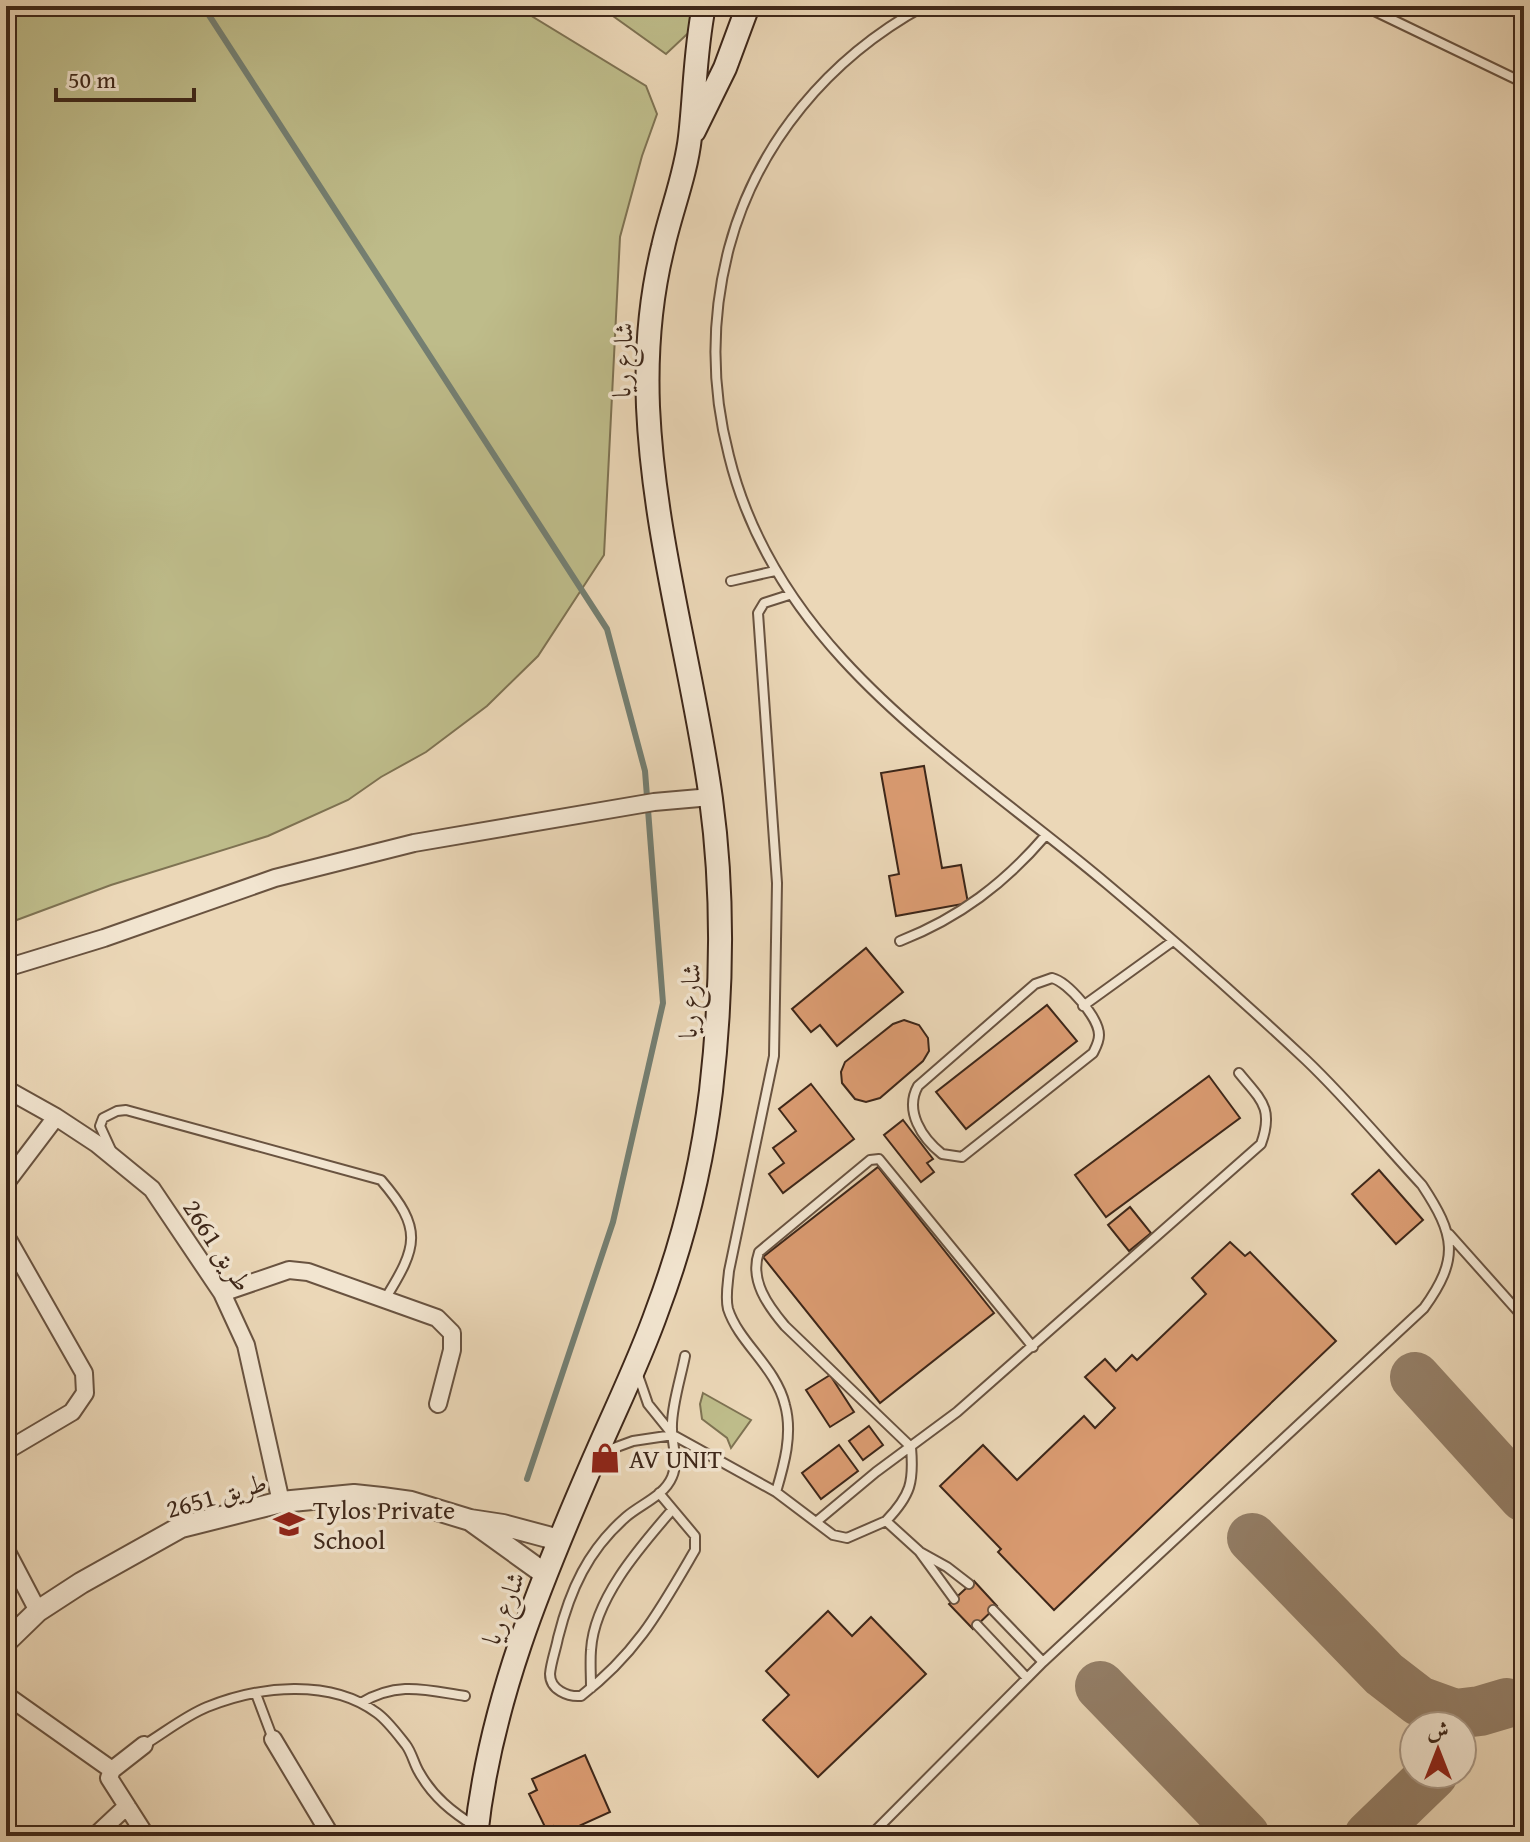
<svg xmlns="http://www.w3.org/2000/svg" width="1530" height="1842" font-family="'Gentium Book Plus',Amiri,serif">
  <rect width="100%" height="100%" fill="#ebd7b7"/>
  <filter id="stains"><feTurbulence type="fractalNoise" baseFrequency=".0025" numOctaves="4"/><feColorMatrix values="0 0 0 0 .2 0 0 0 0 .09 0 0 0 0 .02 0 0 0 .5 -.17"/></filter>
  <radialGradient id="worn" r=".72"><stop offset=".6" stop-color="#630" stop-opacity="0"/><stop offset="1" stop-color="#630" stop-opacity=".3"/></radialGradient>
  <!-- green -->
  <path fill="#bebc8a" stroke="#7e7252" stroke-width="2" d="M6 6H515L646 86 657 114 642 156 620 237 604 555 538 656 487 706 426 752 381 777 348 800 268 836 111 885 6 924Z
    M599 6H717L666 54Z
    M703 1393 751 1420 731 1448 727 1438 702 1419 700 1404Z"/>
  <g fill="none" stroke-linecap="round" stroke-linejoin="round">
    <!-- stream -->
    <path stroke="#747f72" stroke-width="6" d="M203 6 607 629 645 771 663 1003 613 1222 527 1479"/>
    <!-- taxiway -->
    <path stroke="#947f68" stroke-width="50" d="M1415 1377 1524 1497
      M1252 1538 1384 1674 1419 1701 1455 1714 1480 1711 1507 1703
      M1100 1686 1245 1836
      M1369 1836 1433 1774"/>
  </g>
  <!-- building -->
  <path fill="#da9b71" stroke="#3e2719" stroke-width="2" d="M924 766 942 868 961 865 968 903 896 916 889 876 899 874 881 773Z
    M866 948 903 992 837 1046 820 1025 811 1032 792 1009Z
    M1047 1005 1077 1041 966 1129 936 1092Z
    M904 1020 919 1025 928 1038 929 1051 923 1061 880 1098 866 1102 855 1099 842 1083 841 1072 845 1062 893 1024Z
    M1209 1076 1240 1118 1106 1217 1075 1175Z
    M811 1084 854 1139 783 1193 769 1174 784 1163 773 1148 796 1131 779 1109Z
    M903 1120 933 1159 927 1163 934 1172 921 1182 884 1135Z
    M878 1167 994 1313 880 1403 763 1257Z
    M1379 1170 1423 1220 1396 1244 1352 1194Z
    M1130 1207 1151 1233 1129 1251 1108 1225Z
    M1230 1242 1245 1256 1250 1252 1336 1341 1054 1610 998 1552 1001 1549 940 1486 983 1445 1017 1480 1084 1416 1095 1428 1115 1408 1085 1377 1105 1359 1116 1371 1132 1355 1137 1360 1206 1294 1192 1278Z
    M830 1375 854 1412 830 1427 806 1390Z
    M869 1426 883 1445 863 1460 849 1441Z
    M839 1445 858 1471 821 1499 802 1473Z
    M974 1581 997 1606 973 1629 949 1604Z
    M828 1611 852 1636 871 1617 926 1674 818 1777 763 1720 789 1695 766 1671Z
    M585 1755 610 1812 557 1836 553 1826 546 1829 529 1794 537 1790 532 1779Z"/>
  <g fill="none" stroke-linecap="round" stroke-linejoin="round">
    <!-- service casing -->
    <g stroke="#695340" stroke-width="12">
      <path id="service" d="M1364 6 1524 83
        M731 581 775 571
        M900 941C959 918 1005 883 1046 835
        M1052 978C1068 982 1099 1018 1099 1035 1099 1042 1096 1047 1093 1053L962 1157 942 1154C922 1138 904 1111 918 1086L1035 984Z
        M1083 1006 1173 941
        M111 1150 100 1126 103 1118 117 1111 126 1110 381 1180C423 1229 418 1246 385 1299
        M1449 1234 1524 1318
        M638 1375 648 1404 673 1435 776 1492 833 1535 847 1538 886 1521 919 1551 954 1599
        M603 1452 633 1441 673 1435
        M776 1492C784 1465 793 1434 785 1405 776 1367 739 1343 728 1309 725 1297 728 1283 729 1271L774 1056 777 883 758 613 764 603 789 595
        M659 1493 695 1536V1550C660 1610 637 1653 581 1696 568 1697 550 1690 550 1674 551 1662 556 1649 558 1638 570 1590 588 1550 626 1517 641 1504 664 1496 672 1477 679 1461 672 1445 672 1429 671 1408 681 1377 685 1356
        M886 1521C911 1495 914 1482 911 1447L785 1326C768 1306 749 1280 759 1252L870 1160 879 1159 1033 1347
        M816 1522 876 1472 957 1412 1261 1144C1274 1108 1261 1100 1239 1073
        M920 1552 947 1567 969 1584
        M993 1610 1043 1662
        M977 1625 1027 1678
        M591 1688C591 1675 590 1662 591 1650 594 1599 640 1547 672 1510
        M256 1694 273 1739
        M361 1703C398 1681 425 1690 465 1696
        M144 1745C164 1733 185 1716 207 1707 259 1686 330 1678 377 1713 388 1721 398 1735 406 1745 412 1753 414 1764 419 1772 433 1797 452 1812 476 1827
        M870 1836 1043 1662 1424 1308C1460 1258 1455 1235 1422 1185 1384 1144 1347 1099 1306 1060 1242 1000 1175 941 1107 884 960 760 778 656 729 456 711 387 711 317 729 248 757 143 829 58 924 6"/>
    </g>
    <!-- minor casing -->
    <g stroke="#695340" stroke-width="20">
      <path id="minor" d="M6 968 104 938 275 878 414 843 654 802 711 797
        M6 1089 56 1117 97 1144 152 1189 222 1293 246 1345 281 1502
        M6 1183 56 1117
        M6 1236 84 1373 85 1393 72 1412 6 1451
        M222 1293 289 1270 308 1272 437 1318 452 1333V1350L438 1404
        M6 1550 38 1611
        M6 1695 112 1770
        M273 1739 331 1836
        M144 1745 112 1770 109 1778 146 1836
        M95 1836 127 1806"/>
    </g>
    <!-- tertiary casing -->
    <g stroke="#695340" stroke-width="24">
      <path id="tertiary" d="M470 1520 545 1574
        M6 1642 38 1611 81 1583 181 1527 281 1502 354 1495 382 1498 411 1502 470 1520 503 1525 559 1540"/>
    </g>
    <!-- secondary casing -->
    <g stroke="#3e2719" stroke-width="26">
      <path id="secondary" d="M694 131 725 68 748 6
        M476 1836C490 1702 541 1581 594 1459 615 1410 639 1362 657 1311 683 1242 702 1165 711 1091 722 995 724 895 711 799 693 668 654 540 648 407 646 354 650 299 663 247 671 211 686 174 690 137 695 94 695 50 704 6"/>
    </g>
    <!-- service -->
    <use href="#service" stroke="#f2e5d0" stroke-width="8"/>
    <!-- minor -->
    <use href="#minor" stroke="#f2e5d0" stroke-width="16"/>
    <!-- tertiary -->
    <use href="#tertiary" stroke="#f2e5d0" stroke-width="20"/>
    <!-- secondary -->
    <use href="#secondary" stroke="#f2e5d0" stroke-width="22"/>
  </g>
  <!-- icons -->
  <defs>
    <g id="shop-bare" transform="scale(2.4)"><path d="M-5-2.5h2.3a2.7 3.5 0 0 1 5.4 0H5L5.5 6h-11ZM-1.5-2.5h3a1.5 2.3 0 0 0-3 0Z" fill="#8f2418" stroke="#f2e5d0" stroke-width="2.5" paint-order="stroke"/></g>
    <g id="school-bare" transform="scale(2.4)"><path d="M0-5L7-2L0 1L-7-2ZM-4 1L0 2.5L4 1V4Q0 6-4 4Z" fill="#8f2418" stroke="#f2e5d0" stroke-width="2.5" paint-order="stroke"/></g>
  </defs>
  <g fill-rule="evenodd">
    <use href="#shop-bare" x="605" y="1458"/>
    <use href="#school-bare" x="289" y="1524"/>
  </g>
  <g text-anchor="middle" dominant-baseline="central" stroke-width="7" stroke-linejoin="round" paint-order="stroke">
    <!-- street labels -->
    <g font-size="26" fill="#3e2719" stroke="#f2e5d0">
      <text transform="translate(622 360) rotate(-88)">شارع ريا</text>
      <text transform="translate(689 1001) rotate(-87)">شارع ريا</text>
      <text transform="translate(218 1245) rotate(57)">طريق 2661</text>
      <text transform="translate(216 1495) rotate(-16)">طريق 2651</text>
      <text transform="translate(503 1608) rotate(-69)">شارع ريا</text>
    </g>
    <!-- poi labels -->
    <g font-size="26" fill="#3e2719" stroke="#f2e5d0" text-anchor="start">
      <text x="629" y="1458">AV UNIT</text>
      <text x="313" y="1509">Tylos Private<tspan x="313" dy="30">School</tspan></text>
    </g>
  </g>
  <!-- margin -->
  <rect width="1530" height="1842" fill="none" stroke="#ebd7b7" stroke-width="32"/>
  <rect x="8" y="8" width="1514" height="1826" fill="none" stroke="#3e2719" stroke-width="4"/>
  <rect x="16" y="16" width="1498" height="1810" fill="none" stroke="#3e2719" stroke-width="2"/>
  <!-- north arrow -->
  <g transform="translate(1438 1750)"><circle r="38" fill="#f2e5d0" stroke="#aa9987" stroke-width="2"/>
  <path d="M0-6L14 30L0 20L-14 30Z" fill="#8f2418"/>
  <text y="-12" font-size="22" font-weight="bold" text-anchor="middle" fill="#3e2719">ش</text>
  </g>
  <!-- scale -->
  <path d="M56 88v12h138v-12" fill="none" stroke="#3e2719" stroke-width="4"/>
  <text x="68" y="88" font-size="24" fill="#3e2719" stroke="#f2e5d0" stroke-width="6" paint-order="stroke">50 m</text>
  <rect width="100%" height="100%" filter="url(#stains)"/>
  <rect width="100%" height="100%" fill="url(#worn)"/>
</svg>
